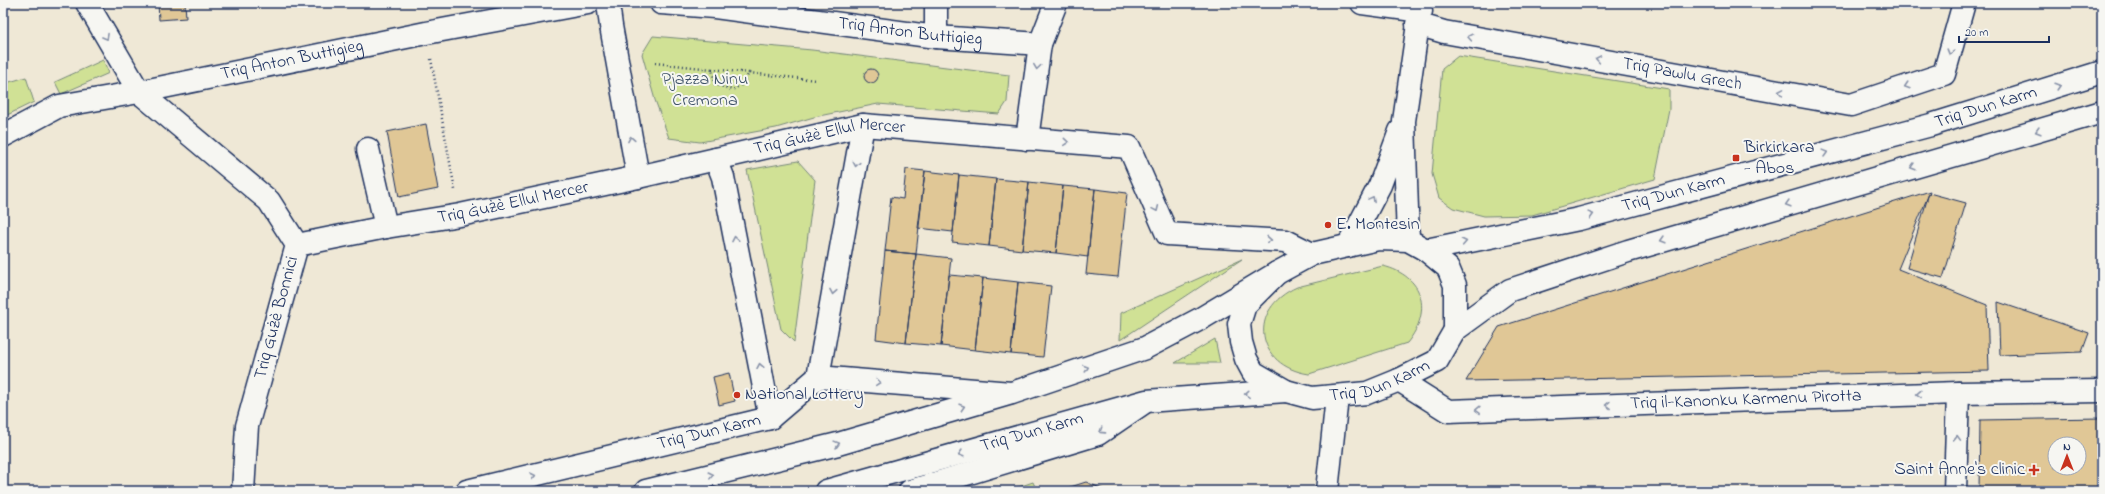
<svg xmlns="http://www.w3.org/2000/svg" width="2105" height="494" font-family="'Indie Flower',sans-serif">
  <rect width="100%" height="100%" fill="#efe8d6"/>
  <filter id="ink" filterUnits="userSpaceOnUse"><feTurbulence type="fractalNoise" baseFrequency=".025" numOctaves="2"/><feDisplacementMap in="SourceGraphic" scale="8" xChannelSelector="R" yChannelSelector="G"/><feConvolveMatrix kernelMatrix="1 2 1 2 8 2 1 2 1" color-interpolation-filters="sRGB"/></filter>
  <g filter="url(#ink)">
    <!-- green -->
    <path fill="#d0e195" stroke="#76887a" d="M653 36 812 50 1009 75 1007 102 999 114 878 104 814 117 776 128 700 142 669 138 655 100 642 54Z
      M1458 56 1669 89V109L1655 179 1532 215 1484 216 1453 208 1439 198 1432 174 1442 69Z
      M103 60 109 73 61 94 55 82Z
      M26 77 34 102 3 117V84Z
      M798 161 815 180 794 342 781 329 747 170Z
      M1242 259 1120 340 1121 313Z
      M1383 266C1424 276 1433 311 1407 343L1309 374C1255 366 1247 309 1297 287Z
      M1215 339 1220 363H1175Z
      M1033 482 1037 491H1007Z"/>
    <!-- building -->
    <path fill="#e0c796" stroke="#1b2f5e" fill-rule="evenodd" d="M158 3H185L186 18 159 20Z
      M864 76a7 7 0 1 1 14 0a7 7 0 1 1-14 0Z
      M426 124 438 189 399 197 387 132Z
      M906 169 925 171 916 254 885 251 891 197 903 199Z
      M925 171 959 175 953 232 918 228Z
      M959 175 996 179 989 246 952 242Z
      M996 179 1029 182 1022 250 989 246Z
      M1029 182 1063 186 1056 253 1022 250Z
      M1063 186 1095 189 1088 257 1056 253Z
      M1095 189 1127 193 1118 277 1086 274Z
      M1930 191 1898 269 1987 305 1989 371 1466 381 1499 327Z
      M1929 193 1966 203 1943 278 1907 268Z
      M885 251 916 254 906 343 876 339Z
      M916 254 951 258 941 346 906 343Z
      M949 275 983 278 975 350 941 346Z
      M983 278 1018 282 1011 354 975 350Z
      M1018 282 1051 286 1043 357 1011 354Z
      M1998 302 2089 333 2082 352 2000 355Z
      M729 373 735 401 719 405 713 377Z
      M2102 418V491H1979L1980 420ZM2055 444H2079V468H2055Z
      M1086 482 1107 491H1058Z"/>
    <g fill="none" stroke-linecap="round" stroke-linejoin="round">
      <!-- minor casing -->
      <g stroke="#1b2f5e" stroke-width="25">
        <g id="minor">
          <path d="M87 3 139 92 269 201 297 245 247 426 243 491"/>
          <path d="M608 3 611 26 638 177"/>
          <path id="s1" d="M661 3 715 7 936 37 1040 44"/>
          <path d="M936 3V37"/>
          <path d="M1362 3 1421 11"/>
          <path id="s2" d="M1417 24 1444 32 1851 105 1944 74 1964 3"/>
          <path id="s3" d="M3 136 59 106 139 92 426 33 588 3"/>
          <path d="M1027 139 1040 44 1056 3"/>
          <path d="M368 149 386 227"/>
          <path d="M716 159 723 177 770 418"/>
          <path d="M1408 240 1404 121 1421 3"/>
          <path id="s4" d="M297 245 386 227 460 215 638 177 863 125 1129 147 1167 234 1286 241 1312 254"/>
          <path d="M1348 246 1380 185 1400 131"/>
          <path d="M818 377 863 125"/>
          <path id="s5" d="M1399 380 1448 411 1958 393 2102 391"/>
          <path id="s6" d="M467 491 770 418 818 377 1011 393"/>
          <path d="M910 491 1098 434 1142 404"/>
          <path d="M1327 491 1337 397"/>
          <path d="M1955 491 1958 393"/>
        </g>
      </g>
      <!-- highway casing -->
      <g stroke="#1b2f5e" stroke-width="25">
        <g id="highway">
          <path id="s7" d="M1426 250 1579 219 1931 125 2102 72"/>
          <path id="s8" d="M1277 273 1245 305 1239 324 1241 342 1246 359 1253 372 1286 391 1312 398 1367 393 1399 380 1437 361 1455 330 1510 290 1628 251 2102 112"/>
          <path d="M646 491 838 444 1012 393 1145 348 1202 318 1277 273 1312 254 1378 239 1408 240 1426 250 1448 268 1455 285V330"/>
          <path id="s9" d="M826 491 1146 401 1286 391"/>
        </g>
      </g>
      <!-- path -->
      <path stroke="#1b2f5e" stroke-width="2.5" stroke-dasharray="1 3" stroke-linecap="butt" d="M431 59 455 190
        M655 63 712 69 715 84 732 90 743 84 749 73 816 80
        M712 69 749 73"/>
      <!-- minor -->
      <use href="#minor" stroke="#f6f6f2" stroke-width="22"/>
      <!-- highway -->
      <use href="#highway" stroke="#f6f6f2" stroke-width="22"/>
    </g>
    <!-- one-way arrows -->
    <defs><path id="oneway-chevron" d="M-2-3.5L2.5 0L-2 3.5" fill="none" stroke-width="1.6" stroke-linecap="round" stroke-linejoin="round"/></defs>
    <g stroke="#8892a8">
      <use href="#oneway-chevron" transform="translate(106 37) rotate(61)"/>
      <use href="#oneway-chevron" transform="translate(1470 37) rotate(-170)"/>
      <use href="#oneway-chevron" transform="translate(1950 52) rotate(106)"/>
      <use href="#oneway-chevron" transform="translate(1598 59) rotate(-170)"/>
      <use href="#oneway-chevron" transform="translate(1037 67) rotate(98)"/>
      <use href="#oneway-chevron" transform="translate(1907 86) rotate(162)"/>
      <use href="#oneway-chevron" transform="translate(2058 86) rotate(-17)"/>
      <use href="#oneway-chevron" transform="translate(1781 92) rotate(-170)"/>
      <use href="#oneway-chevron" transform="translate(2038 131) rotate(164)"/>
      <use href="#oneway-chevron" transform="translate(631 139) rotate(-100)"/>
      <use href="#oneway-chevron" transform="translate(1066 142) rotate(5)"/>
      <use href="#oneway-chevron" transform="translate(1825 153) rotate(-15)"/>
      <use href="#oneway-chevron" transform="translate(856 164) rotate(100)"/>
      <use href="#oneway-chevron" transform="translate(1913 167) rotate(164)"/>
      <use href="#oneway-chevron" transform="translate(1372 199) rotate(-62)"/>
      <use href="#oneway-chevron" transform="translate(1788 204) rotate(164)"/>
      <use href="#oneway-chevron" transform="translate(1156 209) rotate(66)"/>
      <use href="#oneway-chevron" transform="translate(1591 215) rotate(-15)"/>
      <use href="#oneway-chevron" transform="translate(735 239) rotate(-101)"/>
      <use href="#oneway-chevron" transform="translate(1269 240) rotate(3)"/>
      <use href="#oneway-chevron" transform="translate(1663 240) rotate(164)"/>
      <use href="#oneway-chevron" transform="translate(1464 242) rotate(-11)"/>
      <use href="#oneway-chevron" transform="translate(833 292) rotate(100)"/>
      <use href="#oneway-chevron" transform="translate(760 366) rotate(-101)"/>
      <use href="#oneway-chevron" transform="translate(1086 368) rotate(-19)"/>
      <use href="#oneway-chevron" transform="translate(878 382) rotate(5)"/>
      <use href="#oneway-chevron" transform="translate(1247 394) rotate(176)"/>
      <use href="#oneway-chevron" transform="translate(1919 394) rotate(178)"/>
      <use href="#oneway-chevron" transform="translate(1608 405) rotate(178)"/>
      <use href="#oneway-chevron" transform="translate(962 407) rotate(-16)"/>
      <use href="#oneway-chevron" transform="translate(1478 410) rotate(178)"/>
      <use href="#oneway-chevron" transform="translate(1102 431) rotate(147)"/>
      <use href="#oneway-chevron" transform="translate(1957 438) rotate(-88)"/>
      <use href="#oneway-chevron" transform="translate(837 444) rotate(-15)"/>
      <use href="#oneway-chevron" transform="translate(961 454) rotate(164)"/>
      <use href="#oneway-chevron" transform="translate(711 475) rotate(-14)"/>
      <use href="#oneway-chevron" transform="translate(533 476) rotate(-13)"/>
    </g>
  </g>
  <!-- markers -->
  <g fill="#c8321e" stroke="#f6f6f2" stroke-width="1.5">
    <rect x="1732" y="154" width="8" height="8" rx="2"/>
    <circle cx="1328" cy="225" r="4"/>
    <circle cx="737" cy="395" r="4"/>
    <path d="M2032 464h4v4h4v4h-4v4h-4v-4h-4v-4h4z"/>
  </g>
  <g text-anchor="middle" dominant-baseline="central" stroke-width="4" stroke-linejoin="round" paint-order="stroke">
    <!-- street labels -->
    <g font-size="18" fill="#1b2f5e" stroke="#f6f6f2">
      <text stroke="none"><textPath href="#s1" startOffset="251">Triq Anton Buttigieg</textPath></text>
      <text stroke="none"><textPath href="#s3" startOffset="301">Triq Anton Buttigieg</textPath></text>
      <text stroke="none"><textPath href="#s2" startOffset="270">Triq Pawlu Grech</textPath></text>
      <text stroke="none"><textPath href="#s7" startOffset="578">Triq Dun Karm</textPath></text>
      <text stroke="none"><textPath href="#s4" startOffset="544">Triq Ġużè Ellul Mercer</textPath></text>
      <text stroke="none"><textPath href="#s7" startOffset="254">Triq Dun Karm</textPath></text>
      <text stroke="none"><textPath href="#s4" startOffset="220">Triq Ġużè Ellul Mercer</textPath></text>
      <text transform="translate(277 318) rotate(-75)">Triq Gużè Bonnici</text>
      <text stroke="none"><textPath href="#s8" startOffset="251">Triq Dun Karm</textPath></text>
      <text stroke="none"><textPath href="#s5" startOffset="356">Triq il-Kanonku Karmenu Pirotta</textPath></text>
      <text stroke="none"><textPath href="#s6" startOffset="249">Triq Dun Karm</textPath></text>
      <text stroke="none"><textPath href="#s9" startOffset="214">Triq Dun Karm</textPath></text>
    </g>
    <!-- park labels -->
    <g font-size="18" fill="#3f5369" stroke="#f6f6f2">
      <text x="705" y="80">Pjazza Ninu<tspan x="705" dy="21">Cremona</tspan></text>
    </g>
    <!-- poi labels -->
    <g font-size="18" fill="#1b2f5e" stroke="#f6f6f2" text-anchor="start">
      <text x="1744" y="148">Birkirkara<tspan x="1744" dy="21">- Abos</tspan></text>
      <text x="1336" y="225">E. Montesin</text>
      <text x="745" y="395">National Lottery</text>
      <text x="2025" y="470" text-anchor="end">Saint Anne's clinic</text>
    </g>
  </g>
  <!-- margin -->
  <rect width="2105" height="494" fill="none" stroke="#f6f6f2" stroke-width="16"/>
  <rect x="8" y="8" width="2089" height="478" fill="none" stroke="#1b2f5e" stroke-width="1.5" filter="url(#ink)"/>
  <!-- north arrow -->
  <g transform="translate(2067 456)"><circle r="19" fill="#f6f6f2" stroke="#9ea6b7"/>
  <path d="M0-3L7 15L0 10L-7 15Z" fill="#c8321e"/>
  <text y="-6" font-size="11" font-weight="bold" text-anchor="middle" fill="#1b2f5e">N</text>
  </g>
  <!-- scale -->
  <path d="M1959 36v6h90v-6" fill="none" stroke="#1b2f5e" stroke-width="2"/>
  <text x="1965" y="36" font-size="12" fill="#1b2f5e" stroke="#f6f6f2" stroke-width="3" paint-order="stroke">20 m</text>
</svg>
